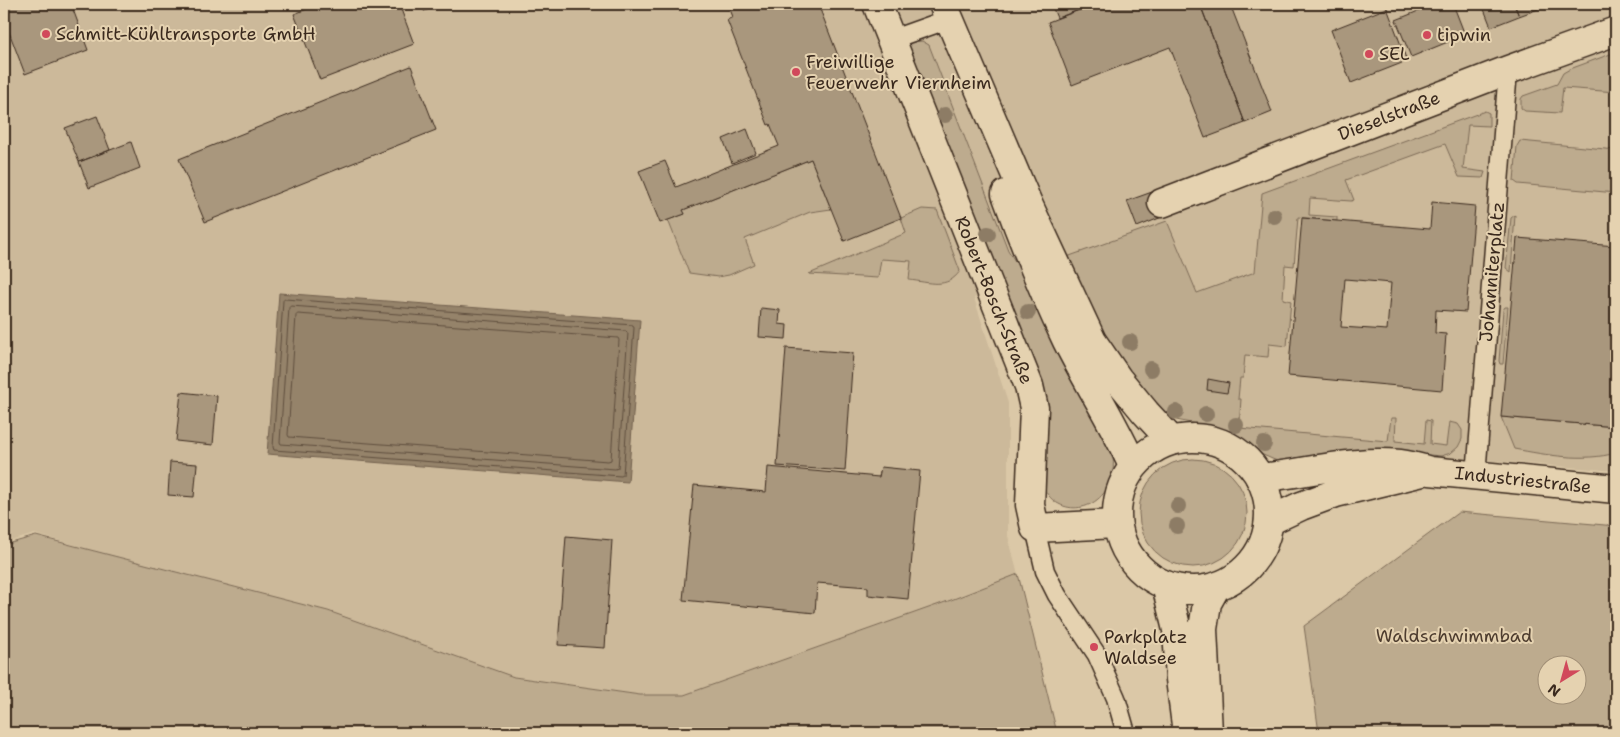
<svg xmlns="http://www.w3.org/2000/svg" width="1620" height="737" font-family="'Shantell Sans',sans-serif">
  <rect width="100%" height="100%" fill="#dbc8a7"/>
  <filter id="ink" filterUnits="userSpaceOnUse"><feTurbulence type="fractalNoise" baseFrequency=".02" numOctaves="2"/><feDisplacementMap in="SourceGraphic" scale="10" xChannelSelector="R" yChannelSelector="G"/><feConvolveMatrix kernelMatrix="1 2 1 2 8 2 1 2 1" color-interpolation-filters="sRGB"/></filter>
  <g filter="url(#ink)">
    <!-- built -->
    <path fill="#ccb99a" d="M4 4H1616V471L1385 452 1277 464 1190 399 1064 258 974 298 1008 403V536L1018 574 951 600 684 695H640L514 677 328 611 101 553 35 534 4 543Z"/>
    <!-- green -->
    <path fill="#bdab8e" stroke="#7c6a56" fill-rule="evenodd" d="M922 41 929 45 1008 250 1027 280 1111 440C1113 454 1116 471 1109 485 1092 518 1049 515 1040 478 1038 466 1041 451 1042 439L908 47 911 42Z
      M1616 52V92L1563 88 1560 113 1525 111 1521 108V99L1523 96 1557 84 1563 73 1570 69Z
      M1485 111 1489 113V126L1468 125 1463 169 1485 172 1483 178 1459 177 1445 144 1346 180 1354 200 1351 201 1310 198 1309 215 1337 217V221L1298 217 1294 266 1285 265 1283 299 1291 301 1287 346 1269 344 1268 357 1245 355 1243 378H1240L1238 399H1241L1239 428 1388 441 1391 418H1396L1395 441 1424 444 1426 420 1431 421 1430 444 1446 446 1449 422 1458 424 1462 430V439L1458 447 1451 453 1441 456 1385 451 1284 464 1263 455 1231 431 1171 419 1150 405 1097 325 1064 258 1167 221 1197 293 1255 272 1262 193Z
      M1520 141 1616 150V193L1518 184 1514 181 1517 146Z
      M811 159 831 209 810 212 745 239 754 264 729 275 718 277 689 273 668 220 685 214 683 210Z
      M922 209 937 210 960 271C947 290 929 282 909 280L911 261 881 259 878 278 809 274 906 233 901 218Z
      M1515 215 1511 272 1506 268 1511 218Z
      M1505 307H1508L1503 364H1500L1499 361 1503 310Z
      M1501 417 1615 427 1616 421V453C1583 462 1547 455 1514 449Z
      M1139 513a54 54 0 1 1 108 0a54 54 0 1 1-108 0Z
      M1459 512 1616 526V733H1319L1304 626ZM1548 664H1578V694H1548Z
      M36 536 328 611 514 677 640 695H684L951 600 1018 574 1057 733H4V545Z"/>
    <!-- water -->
    <path fill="#95836b" stroke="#715f4c" d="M279 293 640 320 628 482 267 454Z"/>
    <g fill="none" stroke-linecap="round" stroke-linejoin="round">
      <!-- shore -->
      <path stroke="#5f4e3d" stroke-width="1" d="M285 299 633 325 634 328 623 475 621 476 274 450 273 447 283 301Z
        M291 306 626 331 628 333 618 468 615 469 281 444 280 442 289 308Z
        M298 314 618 338 619 340 611 460 608 461 289 437 288 435 296 316Z"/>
    </g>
    <!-- building -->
    <path fill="#a9977d" stroke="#3b2a1e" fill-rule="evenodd" d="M4 4H71L88 50 25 74 4 19Z
      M320 4H399L414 44 320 80 294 14Z
      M422 4H443L424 11Z
      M728 4H818L901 218 844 241 811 159 683 210 685 214 660 223 639 171 665 161 676 187 779 146 770 124 768 125 727 20 733 17Z
      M1051 4H1095L1057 18Z
      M1095 4H1200L1245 123 1205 138 1170 47 1072 85 1048 22Z
      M1200 4H1230L1272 112 1245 123Z
      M1436 4H1453L1465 35 1411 57 1396 20Z
      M1482 4H1514L1519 16 1491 27Z
      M1514 4H1552L1519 16Z
      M1387 8 1407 61 1351 83 1331 30Z
      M411 66 436 130 205 222 179 159Z
      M97 116 110 150 79 162 65 128Z
      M747 129 756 153 732 163 723 139Z
      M131 142 140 168 89 188 79 162Z
      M1152 192 1162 217 1137 227 1127 201Z
      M1432 202 1475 206 1466 312 1436 310 1435 333 1446 334 1442 390 1288 376 1302 218 1430 229ZM1345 279 1391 283 1387 330 1341 327Z
      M1517 238 1616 246V427L1501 417Z
      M761 308 780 310 779 324 787 325 786 339 759 337Z
      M786 348 853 353 845 471 777 466Z
      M1208 379 1229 383 1227 393 1207 390Z
      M181 392 217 396 213 445 176 441Z
      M170 462 197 464 194 497 168 495Z
      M768 467 879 477 881 467 920 471 908 599 868 595V587L817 583 815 613 683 600 694 485 766 492Z
      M566 536 612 540 605 648 558 645Z"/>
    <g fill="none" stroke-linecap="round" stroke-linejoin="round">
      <!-- service casing -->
      <g stroke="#3b2a1e" stroke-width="21">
        <path id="service" d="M890 40 949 19
          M1476 475 1508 70
          M1035 528 1045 571 1057 595 1097 655 1116 698 1126 733"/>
      </g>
      <!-- minor casing -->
      <g stroke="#3b2a1e" stroke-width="31">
        <path id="minor" d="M877 4 1029 386 1034 408 1030 505 1035 528 1117 524
          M1162 203 1508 70 1616 31
          M1260 478C1307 473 1353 459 1400 464 1410 465 1420 468 1430 471L1616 489
          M1269 521 1301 506 1336 493 1419 473"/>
      </g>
      <!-- secondary casing -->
      <g stroke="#3b2a1e" stroke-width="31">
        <path id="secondary" d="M943 4 1029 206 1092 341 1118 379 1146 413 1171 440
          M1006 194C1024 244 1044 293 1067 341 1088 383 1114 423 1133 466
          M1117 514a76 76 0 1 1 152 0a76 76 0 1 1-152 0Z
          M1166 585 1177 630 1180 679 1187 733
          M1208 733 1203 629 1207 603 1216 587"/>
      </g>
      <!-- service -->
      <use href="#service" stroke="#e5d2b0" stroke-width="18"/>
      <!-- minor -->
      <use href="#minor" stroke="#e5d2b0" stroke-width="28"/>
      <!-- secondary -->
      <use href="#secondary" stroke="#e5d2b0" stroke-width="28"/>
    </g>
    <!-- trees -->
    <g fill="#8d7c65">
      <circle cx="945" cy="115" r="8"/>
      <circle cx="1274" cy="216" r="8"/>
      <circle cx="988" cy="234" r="8"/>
      <circle cx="1028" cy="312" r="8"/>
      <circle cx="1130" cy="342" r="8"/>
      <circle cx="1151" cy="369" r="8"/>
      <circle cx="1176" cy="412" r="8"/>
      <circle cx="1206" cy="414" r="8"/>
      <circle cx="1236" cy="425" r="8"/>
      <circle cx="1264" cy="444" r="8"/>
      <circle cx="1178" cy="506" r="8"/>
      <circle cx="1177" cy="526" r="8"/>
    </g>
  </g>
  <!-- markers -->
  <g fill="#d1495b" stroke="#e5d2b0" stroke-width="2">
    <circle cx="46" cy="34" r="5"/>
    <circle cx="1427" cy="35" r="5"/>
    <circle cx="1369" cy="54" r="5"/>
    <circle cx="796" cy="72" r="5"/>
    <circle cx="1094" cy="647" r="5"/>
  </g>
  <g text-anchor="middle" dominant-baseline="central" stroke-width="4" stroke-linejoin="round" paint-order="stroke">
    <!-- poi labels -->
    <g font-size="18" fill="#3b2a1e" stroke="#e5d2b0" text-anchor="start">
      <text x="56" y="34">Schmitt-Kühltransporte GmbH</text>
      <text x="1437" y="35">tipwin</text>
      <text x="1379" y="54">SEL</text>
      <text x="806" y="62">Freiwillige<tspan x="806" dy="21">Feuerwehr Viernheim</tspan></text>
      <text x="1104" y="637">Parkplatz<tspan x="1104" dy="21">Waldsee</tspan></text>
    </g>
    <!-- street labels -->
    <g font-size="18" fill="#3b2a1e" stroke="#e5d2b0">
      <text transform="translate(1389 116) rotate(-21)">Dieselstraße</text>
      <text transform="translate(1492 272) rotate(-85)">Johanniterplatz</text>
      <text transform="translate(994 300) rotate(68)">Robert-Bosch-Straße</text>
      <text transform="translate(1523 480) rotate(6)">Industriestraße</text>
    </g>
    <!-- park labels -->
    <g font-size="18" fill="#4e3d2f" stroke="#e5d2b0">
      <text x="1454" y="636">Waldschwimmbad</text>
    </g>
  </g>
  <!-- margin -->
  <rect width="1620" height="737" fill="none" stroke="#e5d2b0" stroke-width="20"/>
  <rect x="10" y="10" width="1600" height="717" fill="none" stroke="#3b2a1e" stroke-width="2" filter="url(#ink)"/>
  <!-- north arrow -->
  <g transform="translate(1562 680) rotate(217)"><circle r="24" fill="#e5d2b0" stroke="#a18f76"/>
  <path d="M0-4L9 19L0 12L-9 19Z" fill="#d1495b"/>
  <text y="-8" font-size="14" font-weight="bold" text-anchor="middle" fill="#3b2a1e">N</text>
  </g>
</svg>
